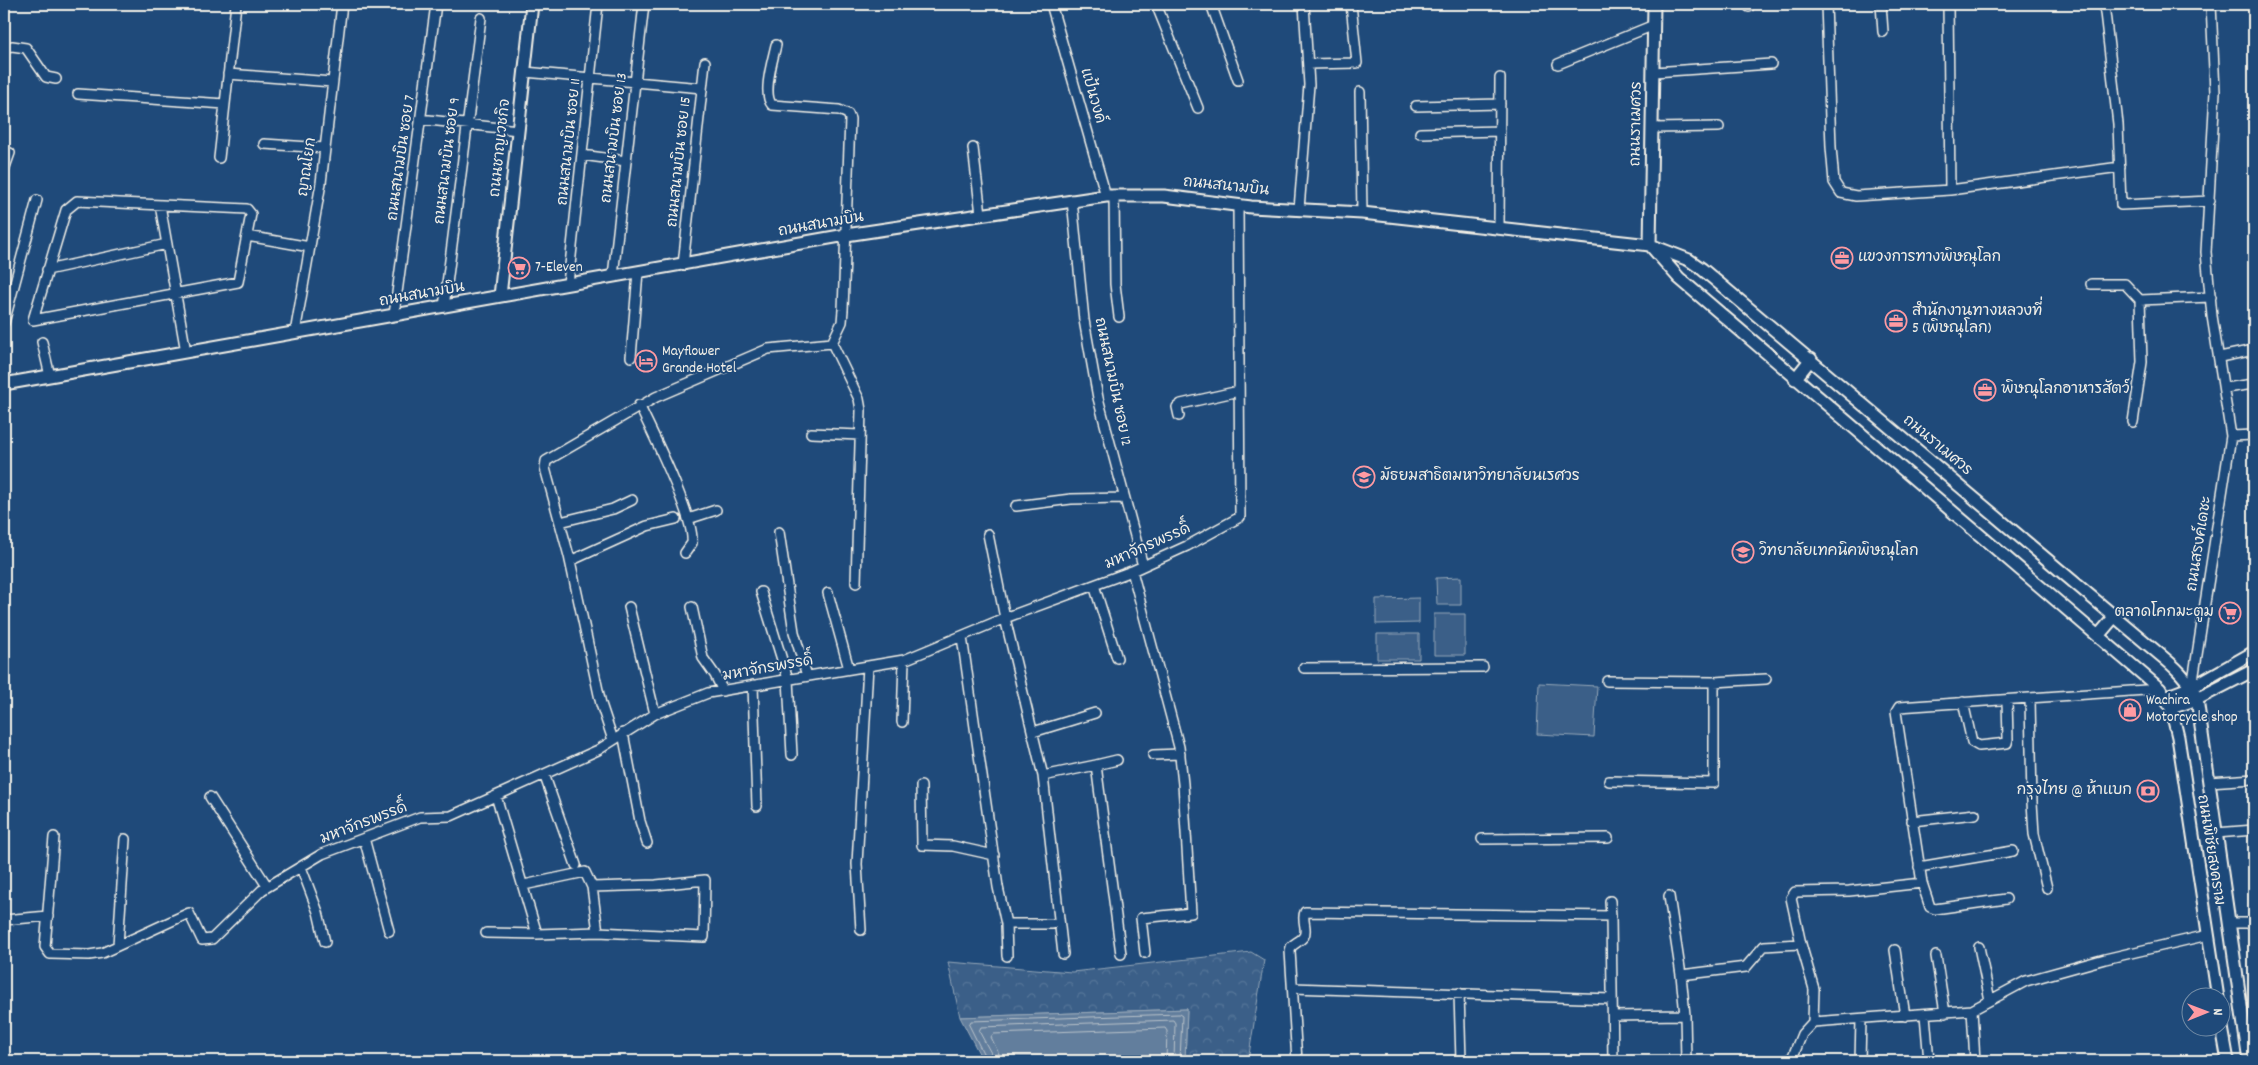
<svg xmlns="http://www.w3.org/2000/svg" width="2258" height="1065" font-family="Dekko,'Playpen Sans Thai',sans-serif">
  <defs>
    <pattern id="forest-crowns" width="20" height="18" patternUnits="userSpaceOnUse" patternTransform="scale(1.25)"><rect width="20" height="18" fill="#3a5f88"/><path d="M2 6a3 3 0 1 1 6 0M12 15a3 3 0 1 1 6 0" fill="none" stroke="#577699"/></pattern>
  </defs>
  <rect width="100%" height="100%" fill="#1f4a7a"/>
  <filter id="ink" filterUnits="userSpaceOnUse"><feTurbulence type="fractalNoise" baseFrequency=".02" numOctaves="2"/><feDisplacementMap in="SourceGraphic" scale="10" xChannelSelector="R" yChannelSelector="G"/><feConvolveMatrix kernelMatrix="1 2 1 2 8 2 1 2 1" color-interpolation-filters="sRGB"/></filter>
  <g filter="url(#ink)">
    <!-- forest -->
    <path fill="url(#forest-crowns)" stroke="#97a8b8" d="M1251 952 1264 960 1248 1061H1185L1187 1009 960 1017 948 962 1072 972Z"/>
    <!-- park -->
    <path fill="#3a5f88" stroke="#97a8b8" d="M1461 577V605H1437L1436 578Z
      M1419 598V623L1376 624V599Z
      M1434 614H1465V655H1434Z
      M1377 634H1419V659H1377Z
      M1539 683 1597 686 1594 737 1537 734Z"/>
    <!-- water -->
    <path fill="#627e9d" stroke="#9cacbb" d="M1187 1009 1185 1061H983L960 1017Z"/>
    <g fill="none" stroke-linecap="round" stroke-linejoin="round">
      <!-- shore -->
      <path stroke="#bac3ca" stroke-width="1" d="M987 1061 969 1025 971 1021 1179 1014 1182 1016 1180 1061
        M993 1061 992 1055 979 1031 981 1027 1173 1020 1175 1023 1174 1061
        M1000 1061 999 1054 991 1037 993 1034 1165 1028 1167 1031 1166 1061"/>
      <!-- street casing -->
      <g stroke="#f4f1e8" stroke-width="12">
        <path id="street" d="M1051 4 1106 196
          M1156 4 1198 108
          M1211 4 1238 80
          M1749 4V7
          M1826 4 1831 147 1834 182 1841 193 1856 196 1950 190 2120 167
          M1881 4 1883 32
          M1948 4 1950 190
          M2104 4 2118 124 2121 205 2210 201
          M4 48 12 46 26 48 46 77 56 79
          M1308 64 1357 63 1351 4
          M1558 64 1654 25
          M525 72 702 88
          M1654 72 1771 64
          M228 74 332 82
          M1360 92 1362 213
          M78 94 225 104 236 4
          M1416 106 1500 104
          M420 119 518 130
          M1652 128 1719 127
          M1420 133 1500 131
          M264 144 325 148
          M973 148 981 214
          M582 155 626 161
          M219 158 225 104
          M4 170 10 153
          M1114 195 1115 284 1119 317
          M1072 200 1084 320 1098 398 1143 566
          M77 201 247 209 251 214 238 282 33 320 66 210Z
          M160 205 186 352
          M1299 209 1309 85 1304 4
          M1499 228 1500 78
          M247 236 310 247
          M683 265 705 62
          M47 270 167 244
          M613 276 644 4
          M568 284 598 4
          M2091 284H2125L2140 300 2142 362 2133 422
          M2140 300 2211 297
          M444 307 481 18
          M394 315 436 4
          M4 323 37 200
          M295 333 321 183 342 4
          M42 342 50 376
          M832 343 859 399 861 410 856 583
          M631 357 638 272
          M2220 357 2254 350
          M2225 388 2254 384
          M639 405C652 432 695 518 692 543L685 553
          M1179 416 1177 407 1181 404 1239 391
          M811 433 860 435
          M2231 436 2254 435
          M1016 506 1071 499 1124 498
          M688 519 716 510
          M560 522 613 509 632 500
          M779 532 794 632 807 676
          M988 534 1005 618 1043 776 1063 954
          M570 561 647 526 676 519
          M1132 571 1179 747 1183 784 1191 913 1141 918 1145 953
          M1094 585 1117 658
          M761 592 788 679 792 755
          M828 593 849 669
          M629 607 655 714
          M692 607 703 658 715 675 723 691
          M962 637 998 887 1006 924 1007 956
          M1304 668 1483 667
          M1607 681 1714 682 1766 679
          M753 685 757 806
          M2192 687 2231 436 2212 316 2206 252 2215 92 2211 4
          M2030 698 2032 802 2034 834 2047 888
          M1963 702 1972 742 1979 746 2007 743 2008 739 2007 700
          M902 722 904 660
          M1033 732 1095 713
          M623 733 640 821 647 843
          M613 740 601 704 569 556 545 468 546 461 656 397 768 349 832 343 842 322 843 310 850 119 848 114 839 110 772 105C762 94 773 59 776 45
          M1153 755 1180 754
          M1096 765 1117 760
          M544 774 576 865
          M1043 776 1096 765 1121 954
          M1609 781 1714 783V682
          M2209 782 2254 779
          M921 786 922 845 953 846 994 855
          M496 796 537 934
          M210 797 267 886
          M1912 821 1975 814
          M2216 833 2254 830
          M54 837 45 947 50 954 89 955 102 953 189 913 202 940 212 939 262 890 322 854 420 817 451 816 598 750 655 714 708 693 904 660 1005 618 1132 571 1187 546 1240 517 1238 205
          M364 838 389 931
          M1482 839 1608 838
          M301 867 318 912 325 942
          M1919 867 2013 851
          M1922 883 1930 907 1935 909 2006 899
          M524 885 585 872 592 887 598 932
          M1611 916 1613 1061
          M4 920 48 916
          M2229 923H2254
          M1006 924H1052
          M861 930 857 864 868 666
          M486 933 537 934 598 932 704 937 705 880 656 885 592 887
          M118 945 125 839
          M1979 947 1990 1000
          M1895 950 1905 1016
          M1936 956 1945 1013
          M1681 975 1746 967 1764 946 1801 944
          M1293 988 1611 999
          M1459 993 1461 1061
          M1972 1010 1975 1061
          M1685 1015 1686 1061
          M1925 1015 1929 1061
          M1613 1016 1685 1015 1681 975 1669 896
          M1813 1022 1972 1010 2026 981 2105 959 2208 935
          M1297 1061 1290 951 1291 947C1294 943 1301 941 1304 936 1308 929 1301 919 1305 912L1611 916 1610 901
          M1791 1061 1802 1034 1813 1022 1814 989 1801 944 1791 898 1795 892 1849 891 1922 883 1896 712 1899 707 2160 689
          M1860 1061 1861 1019"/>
      </g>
      <!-- secondary casing -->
      <g stroke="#f4f1e8" stroke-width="15">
        <path id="secondary" d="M1654 4 1650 245 1679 278 2160 689 2171 708 2178 737 2218 998
          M500 296 532 4
          M1795 379 1811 359
          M4 384 846 235 1106 196H1164L1251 207 1362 213 1650 245 1689 260 1702 269 2158 653C2174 666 2189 679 2197 699L2249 1061
          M2098 636 2115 616
          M2165 697 2192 687 2254 652
          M2171 708 2197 699 2254 670
          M2220 1016 2228 1061"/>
      </g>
      <!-- street -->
      <use href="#street" stroke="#1f4a7a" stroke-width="9"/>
      <!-- secondary -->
      <use href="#secondary" stroke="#1f4a7a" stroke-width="11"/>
    </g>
  </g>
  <!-- icons -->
  <defs>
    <g id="office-ring" transform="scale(1.125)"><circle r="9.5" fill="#1f4a7a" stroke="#ff9aa2" stroke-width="1.5"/><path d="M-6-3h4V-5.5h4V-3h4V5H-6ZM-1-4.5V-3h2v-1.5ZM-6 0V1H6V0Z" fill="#ff9aa2"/></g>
    <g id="supermarket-ring" transform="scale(1.125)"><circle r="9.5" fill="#1f4a7a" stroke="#ff9aa2" stroke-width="1.5"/><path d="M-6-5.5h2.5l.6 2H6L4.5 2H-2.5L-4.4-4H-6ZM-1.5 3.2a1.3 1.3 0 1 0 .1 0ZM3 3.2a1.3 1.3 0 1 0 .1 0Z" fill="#ff9aa2"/></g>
    <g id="hotel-ring" transform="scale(1.125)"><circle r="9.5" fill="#1f4a7a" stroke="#ff9aa2" stroke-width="1.5"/><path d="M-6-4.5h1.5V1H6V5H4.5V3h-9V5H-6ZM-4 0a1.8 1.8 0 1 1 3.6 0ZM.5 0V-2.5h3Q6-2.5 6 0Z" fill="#ff9aa2"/></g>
    <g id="school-ring" transform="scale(1.125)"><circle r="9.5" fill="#1f4a7a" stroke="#ff9aa2" stroke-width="1.5"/><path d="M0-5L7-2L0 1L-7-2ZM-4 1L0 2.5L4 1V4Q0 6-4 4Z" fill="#ff9aa2"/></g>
    <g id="shop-ring" transform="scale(1.125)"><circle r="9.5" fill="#1f4a7a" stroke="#ff9aa2" stroke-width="1.5"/><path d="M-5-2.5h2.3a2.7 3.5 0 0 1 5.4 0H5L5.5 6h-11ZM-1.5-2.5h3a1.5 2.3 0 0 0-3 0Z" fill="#ff9aa2"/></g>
    <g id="bank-ring" transform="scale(1.125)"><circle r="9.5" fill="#1f4a7a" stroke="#ff9aa2" stroke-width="1.5"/><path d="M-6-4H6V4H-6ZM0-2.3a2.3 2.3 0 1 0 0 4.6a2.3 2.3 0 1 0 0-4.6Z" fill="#ff9aa2"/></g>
  </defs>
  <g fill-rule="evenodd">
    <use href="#office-ring" x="1842" y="258"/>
    <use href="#supermarket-ring" x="519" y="268"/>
    <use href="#office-ring" x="1896" y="321"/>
    <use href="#hotel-ring" x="646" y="361"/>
    <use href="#office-ring" x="1985" y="390"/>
    <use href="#school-ring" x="1364" y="477"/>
    <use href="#school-ring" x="1743" y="552"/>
    <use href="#supermarket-ring" x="2230" y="613"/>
    <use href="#shop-ring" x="2130" y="710"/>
    <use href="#bank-ring" x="2148" y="791"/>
  </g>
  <g text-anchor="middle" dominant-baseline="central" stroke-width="4" stroke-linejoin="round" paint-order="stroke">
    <!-- street labels -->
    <g font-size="15" fill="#f4f1e8" stroke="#1f4a7a">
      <text transform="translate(1092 96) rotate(74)">แป้นวงค์</text>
      <text transform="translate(1637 124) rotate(-89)">ถนนราเมศวร</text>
      <text transform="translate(615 138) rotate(-83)">ถนนสนามบิน ซอย 13</text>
      <text transform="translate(570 142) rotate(-84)">ถนนสนามบิน ซอย 11</text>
      <text transform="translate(501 148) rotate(-84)">ถนนชาญเวชกิจ</text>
      <text transform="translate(402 158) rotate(-82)">ถนนสนามบิน ซอย 7</text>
      <text transform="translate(448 161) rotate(-83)">ถนนสนามบิน ซอย 9</text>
      <text transform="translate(680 162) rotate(-84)">ถนนสนามบิน ซอย 15</text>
      <text transform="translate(308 167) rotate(-82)">ญาณโยก</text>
      <text transform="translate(1226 187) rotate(6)">ถนนสนามบิน</text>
      <text transform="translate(821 225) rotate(-10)">ถนนสนามบิน</text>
      <text transform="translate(422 295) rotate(-10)">ถนนสนามบิน</text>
      <text transform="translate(1112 382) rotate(78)">ถนนสนามบิน ซอย 12</text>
      <text transform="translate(1937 446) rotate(40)">ถนนราเมศวร</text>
      <text transform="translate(2200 544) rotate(-81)">ถนนสรงค์เดชะ</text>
      <text transform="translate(1148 547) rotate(-24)">มหาจักรพรรดิ์</text>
      <text transform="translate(768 669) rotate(-10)">มหาจักรพรรดิ์</text>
      <text transform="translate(364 824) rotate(-21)">มหาจักรพรรดิ์</text>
      <text transform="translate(2210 850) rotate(81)">ถนนพิชัยสงคราม</text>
    </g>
    <!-- poi labels -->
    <g font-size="15" fill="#f4f1e8" stroke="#1f4a7a" text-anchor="start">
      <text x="1858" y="258">แขวงการทางพิษณุโลก</text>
      <text x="535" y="268">7-Eleven</text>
      <text x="1912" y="312">สำนักงานทางหลวงที่<tspan x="1912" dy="17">5 (พิษณุโลก)</tspan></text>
      <text x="662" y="352">Mayflower<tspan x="662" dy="17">Grande Hotel</tspan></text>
      <text x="2001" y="390">พิษณุโลกอาหารสัตว์</text>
      <text x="1380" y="477">มัธยมสาธิตมหาวิทยาลัยนเรศวร</text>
      <text x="1759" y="552">วิทยาลัยเทคนิคพิษณุโลก</text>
      <text x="2214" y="613" text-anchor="end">ตลาดโคกมะตูม</text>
      <text x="2146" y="701">Wachira<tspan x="2146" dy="17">Motorcycle shop</tspan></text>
      <text x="2132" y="791" text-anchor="end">กรุงไทย @ ห้าแบก</text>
    </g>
  </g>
  <!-- margin -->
  <rect width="2258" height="1065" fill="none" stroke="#1f4a7a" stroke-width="20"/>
  <rect x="10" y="10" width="2238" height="1045" fill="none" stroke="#f4f1e8" stroke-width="2" filter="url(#ink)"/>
  <!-- north arrow -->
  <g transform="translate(2206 1012) rotate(89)"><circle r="24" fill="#1f4a7a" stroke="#748da6"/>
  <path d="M0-4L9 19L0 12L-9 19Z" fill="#ff9aa2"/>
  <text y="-8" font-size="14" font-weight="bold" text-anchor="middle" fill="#f4f1e8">N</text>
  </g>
</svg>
